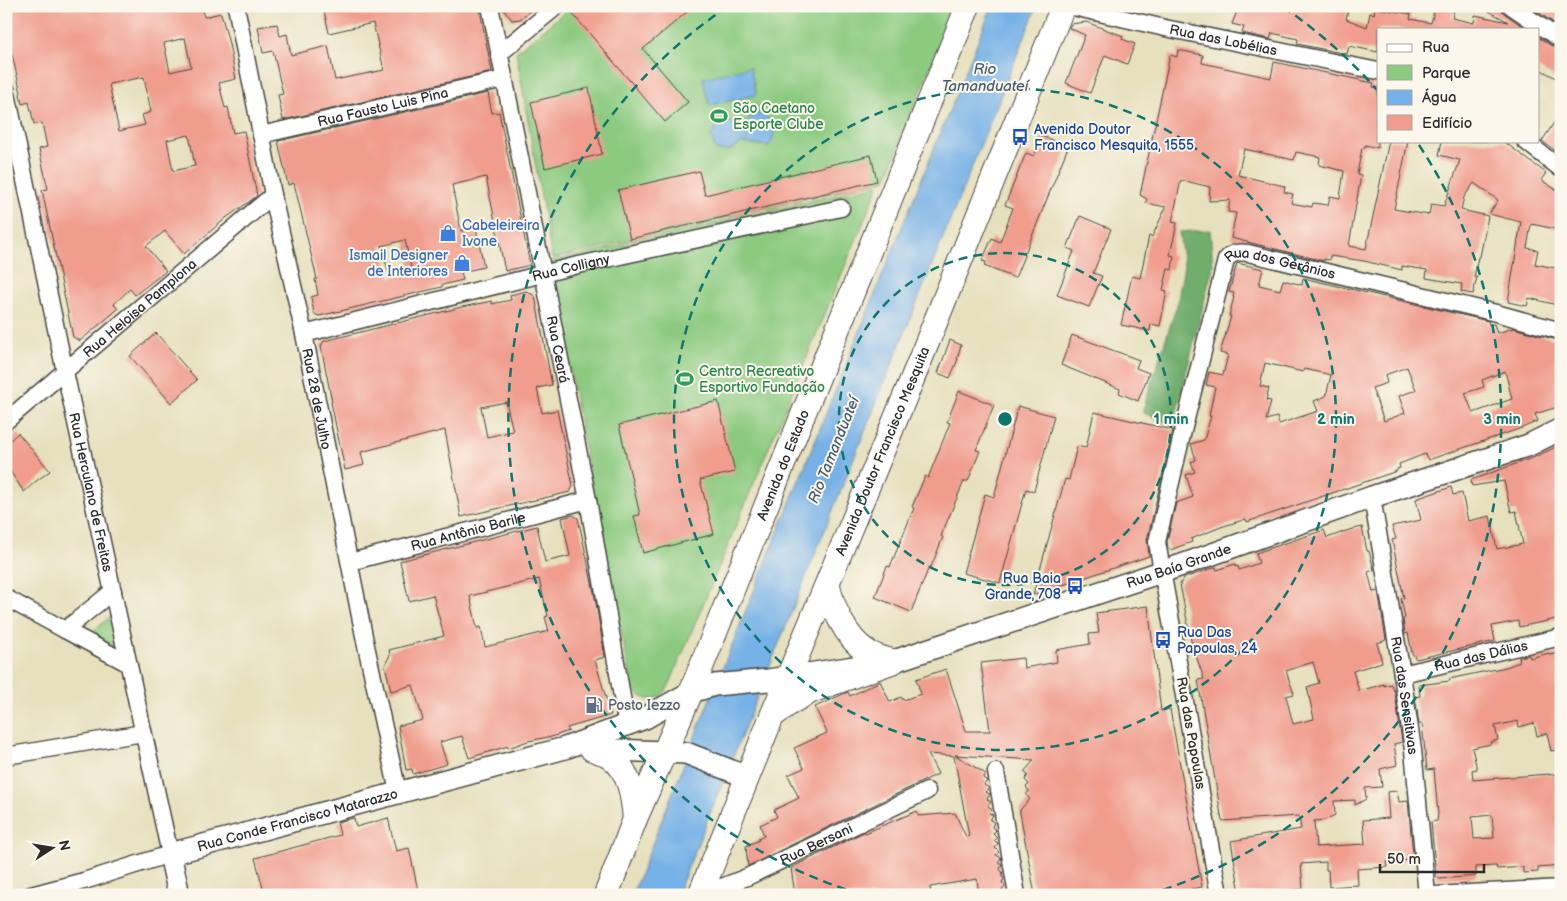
<svg xmlns="http://www.w3.org/2000/svg" width="1567" height="901" font-family="'Balsamiq Sans',sans-serif">
  <rect width="100%" height="100%" fill="#fbf7ec"/>
  <filter id="ink" filterUnits="userSpaceOnUse"><feTurbulence type="fractalNoise" baseFrequency=".02" numOctaves="2"/><feDisplacementMap in="SourceGraphic" scale="10" xChannelSelector="R" yChannelSelector="G"/><feConvolveMatrix kernelMatrix="1 2 1 2 8 2 1 2 1" color-interpolation-filters="sRGB"/></filter>
  <filter id="wash" filterUnits="userSpaceOnUse"><feTurbulence type="fractalNoise" baseFrequency=".0096" numOctaves="4" result="noise"/><feDisplacementMap in="SourceGraphic" scale="20" xChannelSelector="R" yChannelSelector="G"/><feGaussianBlur stdDeviation="1.12" result="paint"/><feColorMatrix in="noise" values="0 0 0 0 0 0 0 0 0 0 0 0 0 0 0 0 0 1.4 0 .05"/><feComposite in="paint" operator="in"/></filter>
  <g filter="url(#wash)">
    <rect width="100%" height="100%" fill="#e6e0bd"/>
    <!-- green -->
    <path fill="#8cca80" stroke="#5c7a56" d="M572 6H954L886 180 552 259 516 52Z
      M879 185 671 681C669 685 666 692 662 695 651 703 640 698 633 689L593 496 550 262Z
      M112 615 121 652 89 635Z"/>
    <!-- forest -->
    <path fill="#71ae6e" stroke="#4e6c4c" d="M1210 230 1213 266 1173 426 1142 412 1177 305 1184 266 1179 232Z"/>
    <!-- water -->
    <path fill="#76b1e7" stroke="#506e89" d="M992 6H1037L677 895H632L705 711Z
      M750 67 756 95 709 105 703 78Z
      M758 113 769 119 775 130 772 141 769 146 742 143 729 151 716 150 711 137 717 126 728 114 730 122 743 126 749 119Z"/>
    <g id="blocks">
      <!-- building -->
      <path fill="#f09d8e" fill-rule="evenodd" d="M6 6H201L204 17 221 13 229 44 236 79 219 83 225 108 228 107 233 133 244 131 257 196 226 218 184 254 165 231 146 246 166 271 135 295 130 289 114 304 118 309 80 341 73 337 42 190 48 189 39 149 47 147 42 123 34 124 29 102 22 104 20 94 21 93 6 29ZM185 38 191 67 170 72 164 43ZM144 77 151 112 142 115 145 125 119 131 109 84ZM189 135 195 166 173 171 167 140Z
        M323 6H479L492 72 283 120 278 95 283 94 273 51 263 53 258 27 277 24 280 36 287 34 291 55 328 46 335 80 384 70 373 23 329 33Z
        M501 6H536L520 19 512 20Z
        M578 6H694L643 49 688 102 665 122 571 12Z
        M1239 6H1349L1346 19 1367 27 1370 13 1374 14 1375 8 1411 14 1410 19 1431 23 1435 6 1454 10 1452 18 1474 23 1475 15 1508 22 1480 6H1501L1502 11 1505 14 1527 29H1378V52L1349 46 1347 54 1297 44 1298 39 1272 33 1270 39 1242 33 1244 27 1232 24Z
        M1529 6H1561V28Z
        M1086 22 1123 36 1122 39 1135 44 1127 64 1105 55 1090 93 1066 83 1085 35 1069 28 1071 24Z
        M1538 37 1555 48 1561 50V81L1538 68Z
        M1178 50 1203 55 1202 63 1271 78 1274 62 1360 80 1364 82V81L1374 83 1373 87 1378 88V148L1365 145V148H1362L1357 174 1361 175 1349 246 1366 249 1389 141H1408L1394 209 1429 215 1431 204 1444 206 1460 160 1439 155 1442 141H1503L1546 173 1541 180 1561 193V230L1531 224 1527 248 1538 250 1535 264 1561 269V306L1529 298 1527 306 1508 302 1521 222 1489 214 1498 200 1474 183 1464 197 1461 210 1488 216 1480 257H1478L1474 277H1477L1473 294 1461 292 1462 284 1426 278 1427 270 1402 266V270L1364 261 1330 256 1329 260 1324 259V261L1231 238 1236 213 1228 212 1230 200 1209 201 1210 187 1181 180 1172 222 1177 223 1170 255 1174 256 1172 270 1168 269 1163 290 1167 291 1160 326 1151 324 1150 331 1121 325 1132 276 1140 278 1149 236 1152 237 1166 207 1146 203 1147 199 1140 195 1170 55 1177 57ZM1244 149 1294 160 1296 152 1320 157 1319 165 1344 171 1340 198 1330 196 1328 205 1313 203 1312 207 1291 203 1293 194 1284 192 1285 187 1284 186 1238 175Z
        M589 88 602 154 545 168 531 102Z
        M488 93 492 113 499 112 530 265 505 271 486 177 452 185 461 231 476 228 484 267 461 272 463 280 442 285V287L319 316 314 314 311 297 318 295 315 279H317L294 183 288 185 278 141ZM405 240 412 273 390 277 381 246Z
        M1561 112V155L1542 141Z
        M1042 136 1068 147 1015 278 984 266 986 262 982 261 992 238 1000 242 1013 208 1005 205 1026 153 1034 156Z
        M871 155 877 181 630 239 618 190 699 171 705 195Z
        M1080 216 1111 229 1093 273 1102 276 1089 307 1057 295 1074 251 1067 248Z
        M1237 263 1263 269 1259 285 1280 290 1283 280 1302 285 1303 278 1488 321 1489 325 1494 324 1497 333 1513 328 1561 341V406L1535 414 1538 421 1522 428 1428 460 1425 454 1399 464 1400 468 1397 469V471L1247 522 1246 519 1221 527 1191 539 1192 542 1170 550 1168 548 1167 542 1176 503 1193 497 1186 475 1195 472 1191 462 1196 460 1191 444 1204 440 1211 416H1209L1215 387 1206 385 1209 372 1223 375 1228 355 1220 353 1231 316H1229L1234 297H1233L1234 293 1229 292ZM1265 363 1303 372 1304 369 1331 375 1326 396 1314 401 1318 411 1279 424 1277 417 1266 420 1271 401 1266 400 1269 388 1260 386ZM1407 367 1416 390 1399 396 1405 413 1384 421 1372 388 1387 383 1385 375ZM1505 371 1512 399 1473 413 1465 393 1484 387 1482 380Z
        M526 291 535 296 552 385 537 388 542 413 557 410 573 486 570 492 461 517 445 430 361 452 364 465 345 470 331 402H332L321 346 324 341 462 307 492 301V304L511 300 510 295ZM506 402 513 431 487 437 481 407Z
        M156 333 197 380 171 403 130 356Z
        M1072 335 1139 360 1136 368 1149 373 1138 401 1119 393 1120 389 1061 365Z
        M950 340 961 345 957 359H958L950 378 938 373Z
        M959 391 994 405 976 450 980 451 968 481H964L941 536 943 537 931 567H929L911 612 875 597 887 566 890 567 914 508 912 507 925 476 928 478 950 423 947 422Z
        M718 401 735 472 700 480 714 534 643 553 634 516 640 515 619 425Z
        M1018 406 1054 416 1034 491 1026 489 1000 583 963 573 985 494 994 497Z
        M1094 412 1173 430 1147 540 1149 556 1033 595 1065 479 1069 480 1077 446 1086 448Z
        M18 433 50 471 35 482 24 492 6 465V444Z
        M1558 446 1561 455V535L1558 536 1561 549 1556 550 1561 569V618L1519 627 1518 621 1492 626 1495 641 1416 659 1412 653 1408 633 1405 634 1403 619 1405 618 1401 599 1404 598 1392 540 1396 539 1392 526 1421 520 1416 499 1451 487 1453 495 1462 493 1468 521 1490 516 1497 549 1523 544 1516 511 1511 512 1504 481 1472 486 1471 480 1535 457Z
        M573 515 578 518 594 592 605 657 595 660 611 715 567 728 569 731 548 738V737L528 741 508 748V746L469 758 462 736 440 742 447 764 413 774 412 769 406 770 398 726 423 720 413 685 391 691 385 665 390 655 389 650 444 636 433 595 409 601 400 561 537 526 545 562 570 556 562 518ZM539 579 548 616 545 617 549 631 485 647 481 627 477 628 470 596Z
        M1362 527 1367 551H1369L1374 570 1368 572 1373 592 1378 591 1386 640 1377 643 1382 662 1353 671 1359 691 1384 684V686L1391 684 1395 693 1402 742 1394 744 1397 765 1380 769 1382 787 1365 788 1366 799 1355 805V800L1334 801 1335 815 1325 820 1314 821 1316 847 1365 844 1363 820 1389 818 1387 792 1397 791 1399 802 1408 801 1413 855H1409L1410 860 1387 862 1388 867 1357 869 1358 885 1329 887 1328 870H1326V862L1301 864 1303 889 1240 893 1231 841 1301 829 1299 816 1222 821 1198 680 1204 679 1191 641 1180 584 1184 578 1216 567 1217 570 1235 564 1236 567 1238 566 1239 570 1259 563 1256 553 1324 530 1327 538 1349 530ZM1313 662 1319 683 1307 687 1314 719 1293 724 1286 696 1294 694 1286 671Z
        M1148 606 1161 711 1170 709 1202 887 1191 889 1192 895H1167V892L1148 895H1122V893L1111 895H1035L1020 813V810L1030 799 1026 795 1029 791 1026 787 1029 784 1025 780 1028 775 1024 772 1034 760 955 755 986 774 983 778 987 781 984 785 989 788 985 792 990 794 987 799 991 802 988 806 992 810 989 813 993 815 990 820 994 822 992 827 996 830 993 834 997 838 994 841 998 843 995 848 999 852 996 855 1000 857 1001 858 998 862 1002 864 1000 869 1003 873 1001 876 1004 878 1002 883 1005 885V887L998 895H979L977 879 930 887 931 895H795L791 868 864 832 865 833 917 811 918 816 955 813 966 837 969 836 954 756 928 754 938 774 748 866 746 846 759 840 758 839 764 836 760 825 777 817 774 810 799 798 788 775 804 768 794 748 827 733 815 707 848 692 850 696 880 681 890 702 901 697 903 700 921 694 916 679 946 669 966 731H990L981 663 1023 658 1024 668 1057 662 1056 650 1090 644 1089 634 1099 633 1096 613Z
        M1549 653V655L1561 653V749L1551 751 1547 733 1537 736 1534 723 1519 727 1518 721 1495 726 1498 740 1490 742 1491 744 1472 748 1477 769 1472 770 1473 780 1549 774V775L1561 774V866L1538 868V872L1523 873V867L1497 869 1496 866 1476 867V876L1439 879 1436 876 1431 822 1437 821 1438 814 1434 769 1427 770 1422 724H1419L1415 697 1420 696 1419 685 1450 681 1449 679 1506 667 1520 662 1519 657 1529 655 1530 658ZM1492 815 1494 838 1474 839 1472 817Z
        M354 818 356 827 388 818 396 851 409 848 419 895H265L255 858 340 835 337 822Z"/>
    </g>
  </g>
  <g filter="url(#ink)">
    <use href="#blocks" fill-opacity="0" stroke="#474641" stroke-width="1"/>
    <g fill="none" stroke-linecap="round" stroke-linejoin="round">
      <!-- minor casing -->
      <g stroke="#474641" stroke-width="19">
        <g id="minor">
          <path id="s1" d="M236 6 276 210 304 334 365 641 398 792"/>
          <path id="s2" d="M490 6 588 500 625 714V718L620 728"/>
          <path id="s3" d="M1069 6 1165 28 1378 71"/>
          <path d="M1511 6 1561 40"/>
          <path d="M499 54 557 6"/>
          <path id="s4" d="M6 89 65 372 170 854 84 881 31 895"/>
          <path id="s5" d="M261 135 504 79"/>
          <path d="M1525 141 1561 169"/>
          <path id="s6" d="M304 334 574 266 841 208"/>
          <path id="s7" d="M6 421 273 195"/>
          <path id="s8" d="M1372 497 1402 674 1413 750 1427 895"/>
          <path id="s9" d="M350 562 588 500"/>
          <path d="M6 598 65 630 113 591"/>
          <path d="M65 630 129 664"/>
          <path id="s10" d="M1402 674 1561 637"/>
          <path d="M6 756 143 733"/>
          <path d="M996 772 1017 895"/>
          <path id="s11" d="M702 895 747 877 927 791"/>
          <path id="s12" d="M1219 895 1157 542 1183 431 1226 260C1232 252 1238 252 1248 253L1496 313 1561 331"/>
          <path d="M1435 895 1561 888"/>
        </g>
      </g>
      <!-- major casing -->
      <g stroke="#474641" stroke-width="24">
        <g id="major">
          <path d="M593 749 686 753 747 777"/>
          <path id="s13" d="M179 895 170 854 565 748 645 718 691 692 715 685 768 680 894 661 1182 565 1372 497 1529 445 1561 429"/>
        </g>
      </g>
      <!-- highway casing -->
      <g stroke="#474641" stroke-width="26">
        <g id="highway">
          <path d="M828 585C832 607 846 638 866 651 873 656 882 658 891 661"/>
          <path d="M772 716 791 702 811 691 894 661"/>
          <path d="M592 749C598 751 606 753 611 757 630 770 633 798 635 819"/>
          <path id="s14" d="M606 895 635 819 691 692 968 6"/>
          <path id="s15" d="M700 895 772 716 916 370 1063 6"/>
        </g>
      </g>
      <!-- minor -->
      <use href="#minor" stroke="#fff" stroke-width="16"/>
      <!-- major -->
      <use href="#major" stroke="#fff" stroke-width="21"/>
      <!-- highway -->
      <use href="#highway" stroke="#fff" stroke-width="24"/>
    </g>
  </g>
  <!-- distance rings -->
  <g fill="none" stroke="#0f766e" stroke-width="2.5" stroke-dasharray="9 6">
    <circle cx="1005" cy="419" r="166"/>
    <circle cx="1005" cy="419" r="331"/>
    <path d="M860 894A497 497 0 0 1 727 7M1283 7A497 497 0 0 1 1377 90M1419 145A497 497 0 0 1 1150 894"/>
  </g>
  <!-- icons -->
  <defs>
    <g id="stadium-bare" transform="scale(1.35)"><path d="M0-5a6.5 5 0 1 0 0 10a6.5 5 0 1 0 0-10ZM-3.5-1.8h7v3.6h-7Z" fill="#2e9e5b" stroke="#fbf7ec" stroke-width="2.5" paint-order="stroke"/></g>
    <g id="bus-bare" transform="scale(1.35)"><path d="M-5-6H5V4H4V6H2V4H-2V6H-4V4H-5ZM-3.5-4V0h7V-4ZM-3.5 1.2v1.5H-2V1.2ZM2 1.2v1.5H3.5V1.2Z" fill="#1a4fb4" stroke="#fbf7ec" stroke-width="2.5" paint-order="stroke"/></g>
    <g id="shop-bare" transform="scale(1.35)"><path d="M-5-2.5h2.3a2.7 3.5 0 0 1 5.4 0H5L5.5 6h-11ZM-1.5-2.5h3a1.5 2.3 0 0 0-3 0Z" fill="#3f7fe0" stroke="#fbf7ec" stroke-width="2.5" paint-order="stroke"/></g>
    <g id="fuel-bare" transform="scale(1.35)"><path d="M-5.5-6h7V0h2V4h1.3V-2.5L3-4.5l.8-.8L6-3V5H2.5V1h-1V6h-7ZM-4.2-4.7v3.2H.2V-4.7Z" fill="#5c6f8a" stroke="#fbf7ec" stroke-width="2.5" paint-order="stroke"/></g>
  </defs>
  <g fill-rule="evenodd">
    <use href="#stadium-bare" x="719" y="116"/>
    <use href="#bus-bare" x="1020" y="137"/>
    <use href="#shop-bare" x="448" y="233"/>
    <use href="#shop-bare" x="462" y="263"/>
    <use href="#stadium-bare" x="685" y="379"/>
    <use href="#bus-bare" x="1075" y="586"/>
    <use href="#bus-bare" x="1163" y="640"/>
    <use href="#fuel-bare" x="594" y="705"/>
  </g>
  <g text-anchor="middle" dominant-baseline="central" stroke-width="4" stroke-linejoin="round" paint-order="stroke">
    <!-- street labels -->
    <g font-size="14" fill="#2b2b2b" stroke="#fbf7ec">
      <text stroke="none"><textPath href="#s3" startOffset="158">Rua das Lobélias</textPath></text>
      <text stroke="none"><textPath href="#s5" startOffset="125">Rua Fausto Luis Pina</textPath></text>
      <text stroke="none"><textPath href="#s6" startOffset="275">Rua Colligny</textPath></text>
      <text stroke="none"><textPath href="#s12" startOffset="706">Rua dos Gerânios</textPath></text>
      <text stroke="none"><textPath href="#s7" startOffset="175">Rua Heloisa Pamplona</textPath></text>
      <text stroke="none"><textPath href="#s2" startOffset="350">Rua Ceará</textPath></text>
      <text stroke="none"><textPath href="#s1" startOffset="401">Rua 28 de Julho</textPath></text>
      <text stroke="none"><textPath href="#s15" startOffset="480">Avenida Doutor Francisco Mesquita</textPath></text>
      <text stroke="none"><textPath href="#s14" startOffset="465">Avenida do Estado</textPath></text>
      <text stroke="none"><textPath href="#s4" startOffset="412">Rua Herculano de Freitas</textPath></text>
      <text stroke="none"><textPath href="#s9" startOffset="122">Rua Antônio Barile</textPath></text>
      <text stroke="none"><textPath href="#s13" startOffset="1095">Rua Baía Grande</textPath></text>
      <text stroke="none"><textPath href="#s10" startOffset="81">Rua das Dálias</textPath></text>
      <text stroke="none"><textPath href="#s8" startOffset="201">Rua das Sensitivas</textPath></text>
      <text transform="translate(1191 733) rotate(80)">Rua das Papoulas</text>
      <text stroke="none"><textPath href="#s13" startOffset="174">Rua Conde Francisco Matarazzo</textPath></text>
      <text stroke="none"><textPath href="#s11" startOffset="125">Rua Bersani</textPath></text>
    </g>
    <!-- leisure labels -->
    <g font-size="14" fill="#27864d" stroke="#fbf7ec" text-anchor="start">
      <text x="733" y="108">São Caetano<tspan x="733" dy="16">Esporte Clube</tspan></text>
      <text x="699" y="371">Centro Recreativo<tspan x="699" dy="16">Esportivo Fundação</tspan></text>
    </g>
    <!-- transit labels -->
    <g font-size="14" fill="#164399" stroke="#fbf7ec" text-anchor="start">
      <text x="1034" y="129">Avenida Doutor<tspan x="1034" dy="16">Francisco Mesquita, 1555</tspan></text>
      <text x="1061" y="578" text-anchor="end">Rua Baia<tspan x="1061" dy="16">Grande, 708</tspan></text>
      <text x="1177" y="632">Rua Das<tspan x="1177" dy="16">Papoulas, 24</tspan></text>
    </g>
    <!-- shop labels -->
    <g font-size="14" fill="#366cbe" stroke="#fbf7ec" text-anchor="start">
      <text x="462" y="225">Cabeleireira<tspan x="462" dy="16">Ivone</tspan></text>
      <text x="448" y="255" text-anchor="end">Ismail Designer<tspan x="448" dy="16">de Interiores</tspan></text>
    </g>
    <!-- service labels -->
    <g font-size="14" fill="#4e5e75" stroke="#fbf7ec" text-anchor="start">
      <text x="608" y="705">Posto Iezzo</text>
    </g>
    <!-- water labels -->
    <g font-size="15" font-style="italic" fill="#455a6d" stroke="#fbf7ec">
      <text x="985" y="69">Rio<tspan x="985" dy="17">Tamanduateí</tspan></text>
      <text transform="translate(834 450) rotate(-68)">Rio Tamanduateí</text>
    </g>
  </g>
  <circle cx="1005" cy="419" r="8" fill="#0f766e" stroke="#fbf7ec" stroke-width="2.5"/>
  <g font-size="15" text-anchor="middle" font-weight="bold" fill="#0f766e" stroke="#fbf7ec" stroke-width="4" stroke-linejoin="round" paint-order="stroke">
    <text x="1171" y="424">1 min</text>
    <text x="1336" y="424">2 min</text>
    <text x="1502" y="424">3 min</text>
  </g>
  <!-- margin -->
  <rect width="1567" height="901" fill="none" stroke="#fbf7ec" stroke-width="25"/>
  <!-- legend -->
  <rect x="1377" y="28" width="162" height="115" fill="#fbf7ec" stroke="#a8a59f"/>
  <rect x="1387" y="44" width="25" height="8" fill="#ffffff" stroke="#a8a59f"/>
  <text x="1422" y="52" font-size="15" fill="#2b2b2b">Rua</text>
  <rect x="1387" y="65" width="25" height="15" fill="#8cca80" stroke="#a8a59f"/>
  <text x="1422" y="78" font-size="15" fill="#2b2b2b">Parque</text>
  <rect x="1387" y="90" width="25" height="15" fill="#76b1e7" stroke="#a8a59f"/>
  <text x="1422" y="102" font-size="15" fill="#2b2b2b">Água</text>
  <rect x="1387" y="115" width="25" height="15" fill="#f09d8e" stroke="#a8a59f"/>
  <text x="1422" y="128" font-size="15" fill="#2b2b2b">Edifício</text>
  <!-- north arrow -->
  <g transform="translate(52 848) rotate(78)" stroke="#fbf7ec" stroke-width="4" paint-order="stroke">
  <path d="M0-4L9 19L0 12L-9 19Z" fill="#2b2b2b"/>
  <text y="-8" font-size="14" font-weight="bold" text-anchor="middle" fill="#2b2b2b">N</text>
  </g>
  <!-- scale -->
  <path d="M1380 864v8h104v-8" fill="none" stroke="#2b2b2b" stroke-width="2.5"/>
  <text x="1387" y="864" font-size="15" fill="#2b2b2b" stroke="#fbf7ec" stroke-width="4" paint-order="stroke">50 m</text>
</svg>
